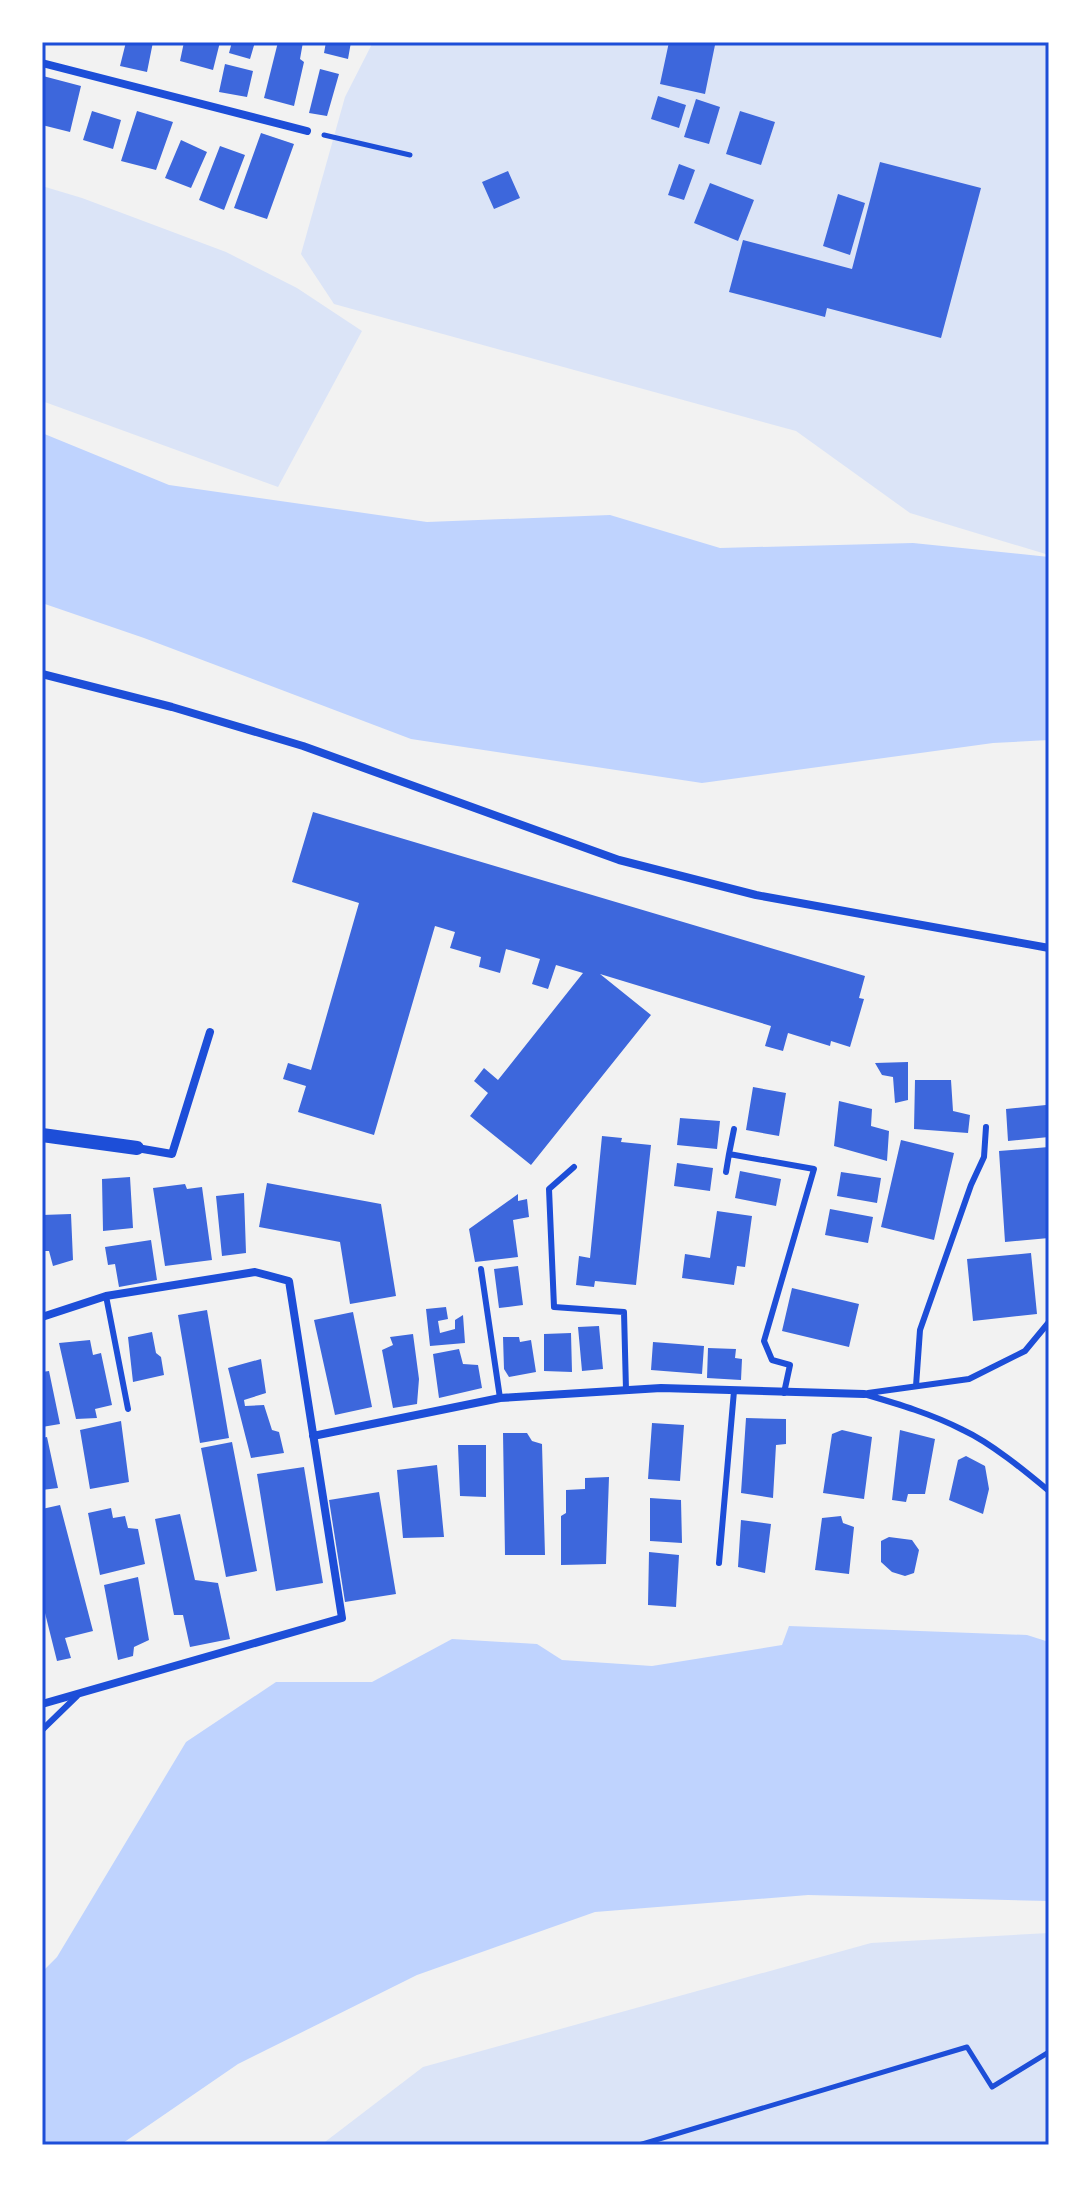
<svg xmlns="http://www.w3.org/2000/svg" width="1091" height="2187" font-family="'Fira Sans Condensed',sans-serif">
  <rect width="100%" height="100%" fill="#f2f2f2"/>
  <!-- green -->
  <path fill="#dbe4f7" d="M373 42H1049V555L910 513 796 431 334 304 301 254 345 97Z
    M42 186 82 198 226 252 297 288 362 331 278 487 42 401Z
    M1049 1933V2145H321L423 2067 871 1943Z"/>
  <!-- water -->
  <path fill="#bfd3fe" d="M42 433 169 485 427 522 610 515 720 548 913 543 1049 557V740L993 743 702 783 411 739 144 638 42 603Z
    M789 1626 1027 1635 1049 1642V1901L808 1895 595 1912 417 1975 238 2064 120 2145H42V1972L57 1957 186 1742 276 1682H372L452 1639 537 1644 562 1660 652 1666 782 1645Z"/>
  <!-- building -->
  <path fill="#3d67dc" d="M126 42H153L147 72 120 66Z
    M184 42H220L213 70 180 61Z
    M232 42H255L250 59 229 53Z
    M278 42H303L300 59 304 62 294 106 264 98Z
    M326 42H351L348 59 324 53Z
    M669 42H703L715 45 705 94 660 84Z
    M225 64 253 71 247 97 219 92Z
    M320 69 339 74 327 116 309 113Z
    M43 76 81 86 70 132 42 125Z
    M658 96 686 105 679 128 651 119Z
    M696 99 720 107 709 144 684 137Z
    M92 111 121 120 113 149 83 140Z
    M137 111 173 122 156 170 121 161Z
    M740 111 775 122 761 165 726 154Z
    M261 133 294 144 267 219 234 208Z
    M181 140 207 152 191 188 165 178Z
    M220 146 245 155 224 210 199 200Z
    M880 162 981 188 941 338 827 308 825 317 729 292 743 240 852 269Z
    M679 164 695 170 684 200 668 195Z
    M508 171 520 198 494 209 482 182Z
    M710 183 754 200 738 241 694 223Z
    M838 194 865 203 850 255 823 246Z
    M313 812 865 976 859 998 864 999 850 1047 831 1041 830 1046 788 1033 783 1051 765 1046 771 1026 600 974 651 1015 531 1165 470 1116 488 1093 474 1081 484 1068 498 1080 583 973 556 965 548 989 532 984 540 959 506 949 500 973 479 967 481 957 450 948 455 932 435 926 374 1135 298 1112 306 1086 283 1079 288 1063 311 1070 359 903 292 882Z
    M908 1062V1100L895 1103 893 1077 882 1075 875 1063Z
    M915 1080H951L953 1111 970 1115 968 1133 914 1129Z
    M753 1087 786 1093 779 1136 746 1130Z
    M839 1101 872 1109 871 1126 889 1131 887 1161 834 1146Z
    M1046 1105 1049 1137 1008 1141 1006 1109Z
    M680 1118 720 1121 717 1149 677 1145Z
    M602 1136 622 1138 621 1142 651 1145 636 1285 595 1281 594 1287 576 1285 579 1256 590 1258Z
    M901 1140 954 1153 934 1240 881 1227Z
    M1049 1147V1238L1005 1242 999 1151Z
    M677 1163 713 1168 710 1191 674 1186Z
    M740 1171 781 1179 776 1206 735 1198Z
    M841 1172 881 1178 877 1203 837 1196Z
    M130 1177 133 1228 103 1231 102 1179Z
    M267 1183 381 1204 396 1296 350 1304 340 1242 259 1227Z
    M185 1184 187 1189 202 1187 212 1260 165 1266 153 1188Z
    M244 1193 246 1253 222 1256 216 1196Z
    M518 1194V1201L527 1199 529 1217 513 1220 518 1257 475 1262 469 1229Z
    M830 1209 873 1217 868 1243 825 1235Z
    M717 1211 752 1216 745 1267 737 1266 734 1285 682 1278 685 1254 710 1258Z
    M71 1214 73 1260 53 1266 49 1251H42V1215Z
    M151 1240 157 1280 119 1287 115 1264 108 1265 105 1247Z
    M1031 1253 1037 1314 973 1321 967 1259Z
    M518 1266 523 1305 499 1308 494 1269Z
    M792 1288 859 1304 849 1347 782 1331Z
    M446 1307 448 1319 438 1321 440 1333 455 1329V1320L463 1315 465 1343 430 1346 426 1309Z
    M207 1310 229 1438 200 1443 178 1315Z
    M353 1312 372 1407 335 1415 314 1320Z
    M599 1326 603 1369 582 1371 578 1327Z
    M152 1332 156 1353 161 1357 164 1375 133 1382 128 1337Z
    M571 1333 572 1372 544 1371V1334Z
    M413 1334 419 1379 417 1404 393 1408 382 1350 393 1345 390 1337Z
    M503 1337H519L520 1342 531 1340 536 1372 509 1377 504 1369Z
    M90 1340 93 1355 101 1353 112 1405 95 1409 97 1418 76 1419 59 1343Z
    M653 1342 704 1346 702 1374 651 1370Z
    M708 1348 736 1349 735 1358 742 1359 741 1380 707 1378Z
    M459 1349 463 1364 478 1365 482 1388 439 1398 433 1354Z
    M261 1359 266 1393 244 1400 245 1406 264 1405 272 1430 279 1432 284 1453 251 1458 228 1368Z
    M49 1371 60 1424 42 1427V1372Z
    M746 1418 786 1419V1444L776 1445 773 1498 741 1493Z
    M121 1421 129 1482 90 1489 80 1430Z
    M652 1423 684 1425 680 1481 648 1479Z
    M842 1430 872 1437 864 1499 823 1493 832 1434Z
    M900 1430 935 1439 925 1494H908L906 1502 892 1500Z
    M503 1433H527L532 1441 542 1444 545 1555H505Z
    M47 1437 58 1488 42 1490V1438Z
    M232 1442 257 1571 226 1577 201 1448Z
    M458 1445H486V1497L460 1496Z
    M966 1456 985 1466 989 1489 983 1514 949 1500 958 1460Z
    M437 1465 444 1537 403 1538 397 1470Z
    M304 1467 323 1583 276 1591 257 1474Z
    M609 1477 606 1564 561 1565V1516L566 1513V1490L585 1489V1478Z
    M379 1492 396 1594 345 1602 329 1500Z
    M650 1498 681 1500 682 1543 650 1541Z
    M60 1505 93 1631 65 1638 71 1658 57 1661 42 1601V1509Z
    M111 1508 113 1518 125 1516 128 1528 138 1529 145 1564 100 1575 88 1513Z
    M180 1514 195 1580 218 1583 230 1639 190 1647 183 1615H174L155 1519Z
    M841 1516 843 1523 854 1527 849 1574 815 1570 822 1518Z
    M741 1520 771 1524 765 1573 738 1567Z
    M889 1537 912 1540 919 1550 914 1573 905 1576 892 1572 881 1562V1541Z
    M649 1552 679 1555 676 1607 648 1605Z
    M138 1577 149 1640 134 1647 133 1656 118 1660 104 1585Z"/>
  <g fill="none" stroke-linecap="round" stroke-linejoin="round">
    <!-- path -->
    <path stroke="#1d4ed8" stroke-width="5" d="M324 135 410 155
      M639 2145 967 2047 992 2087 1049 2052"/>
    <!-- service -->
    <path stroke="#1d4ed8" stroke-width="6" d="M729 1154 734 1129
      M574 1167 549 1189 554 1307 624 1312 626 1390
      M726 1172 729 1154 814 1169 764 1341 772 1360 790 1365 784 1393
      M481 1269 500 1398
      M106 1296 128 1409
      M916 1386 920 1330 971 1185 984 1157 986 1127
      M868 1393 969 1379 1025 1351 1049 1322
      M864 1394C898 1404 932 1414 963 1430 991 1443 1025 1471 1049 1491
      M719 1563 734 1391
      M42 1730 77 1696"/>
    <!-- minor -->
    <path stroke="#1d4ed8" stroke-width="8" d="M42 63 307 131
      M42 674 172 707 303 746 619 860 756 895 1049 948
      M137 1148 172 1154 210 1032
      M42 1317 106 1296 255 1272 289 1281 342 1618 42 1704
      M313 1436 500 1398 661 1388 864 1394"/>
    <!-- tertiary -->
    <path stroke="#1d4ed8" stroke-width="14" d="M42 1135 137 1148"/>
  </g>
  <!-- border -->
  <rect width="1091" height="2187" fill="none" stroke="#ffffff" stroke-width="88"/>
  <rect x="44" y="44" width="1003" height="2099" fill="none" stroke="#1d4ed8" stroke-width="3"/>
</svg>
